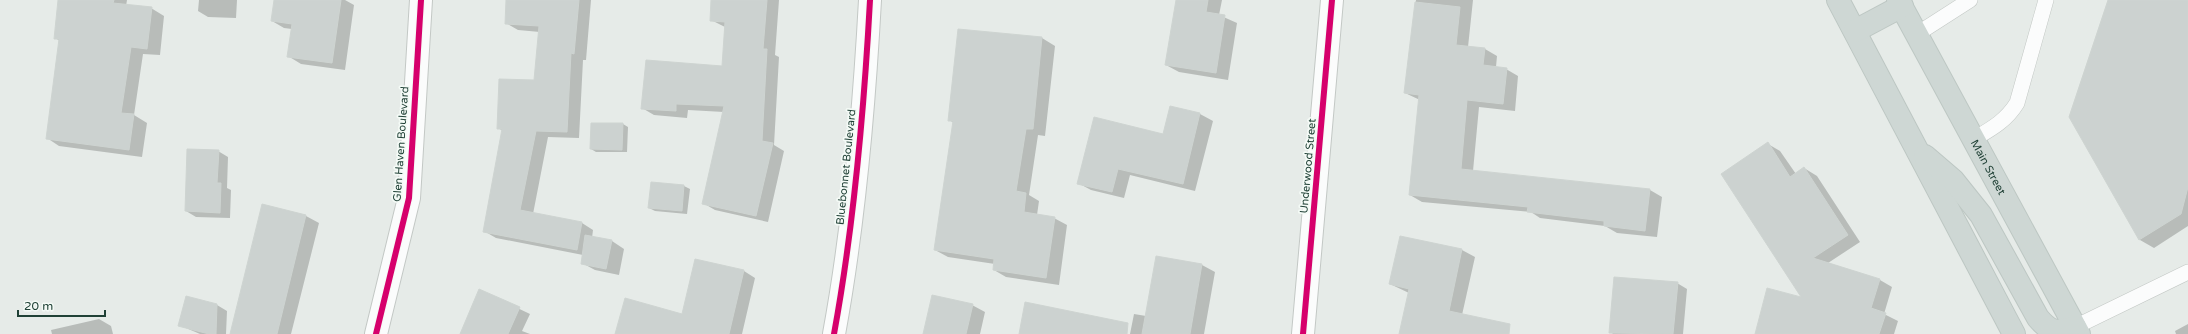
<svg xmlns="http://www.w3.org/2000/svg" width="2188" height="334" font-family="'Varela Round',sans-serif">
  <rect width="100%" height="100%" fill="#e6ebe8"/>
  <!-- shadow -->
  <path fill="#0003" d="M59 0H127L126 6 151 8 164 16 160 55 143 54 134 115 147 123 142 157 59 146 47 138 60 41 55 38Z
    M199 0H237L236 18 208 17 198 11Z
    M275 0H345L354 5 345 70 301 64 288 56 292 29 284 28 272 21Z
    M507 0H591L586 60H583L579 138 548 137 533 214 582 223 593 230 592 238 612 241 624 249 619 275 595 270 582 263 583 255 496 238 484 231 503 131 498 128 535 81 540 32 518 30 506 23Z
    M712 0H779L775 55 779 57 774 145 784 151 768 222 715 210 703 203 724 112 688 110 687 118 654 115 642 108 723 67 725 27 711 20Z
    M1177 0H1222L1219 15 1237 23 1228 80 1179 72 1166 65Z
    M1416 0H1473L1468 47 1485 49 1497 56 1496 67 1506 69 1518 76 1515 111 1479 107 1473 171 1650 190 1662 197 1657 237 1617 233 1605 226 1540 218 1531 212 1422 202 1410 195 1420 100 1405 93Z
    M2110 0H2188V226L2154 248 2140 240 2070 116Z
    M959 30 1042 38 1055 46 1045 136 1038 135 1029 195 1039 201 1037 215 1054 218 1067 225 1059 285 1006 277 994 270 995 264 948 257 935 250 954 123 949 120Z
    M1171 107 1200 114 1213 121 1195 191 1130 175 1124 198 1091 190 1078 183 1164 135Z
    M623 124 628 127 627 152H596L591 149Z
    M1768 144 1780 151 1796 174 1804 168 1817 176 1860 242 1828 263 1880 280 1892 287 1884 314 1898 321 1894 334H1757L1804 299Z
    M218 151 228 157 227 188 231 190 230 218 196 217 186 211Z
    M652 183 684 186 690 189 687 214 655 211 649 208Z
    M263 205 306 216 319 223 291 334H231Z
    M1401 237 1462 250 1475 257 1462 315 1484 334H1400L1409 293 1390 284Z
    M1157 257 1202 265 1215 272 1204 334H1130L1134 314 1146 316Z
    M744 271 755 278 742 334H616L683 316Z
    M1677 283 1687 289 1683 334H1613L1611 332Z
    M480 290 530 314 522 331 530 334H461Z
    M217 305 227 311 226 334H200L179 325Z
    M972 305 985 312 980 334H924Z
    M99 319 111 326 113 334H52L51 330Z
    M2188 324V334H2176L2175 331Z"/>
  <!-- building -->
  <path fill="#ccd2d0" stroke="#ced4d1" d="M58 0H114L113 3 152 7 147 49 131 47 121 113 134 114 129 150 46 139 59 39H54Z
    M274 0H341L332 63 287 57 292 24 271 21Z
    M506 0H579L574 54 571 53 567 132 536 131 520 210 582 222 577 250 483 232 502 129H497L499 79 534 80 539 26 505 24Z
    M711 0H767L763 49H767L762 141 773 143 756 216 702 204 724 106 676 104V111L641 109 646 60 722 66 725 22 710 21Z
    M1176 0H1208L1206 12 1225 15 1216 73 1165 65Z
    M2108 0H2188V187L2181 214 2139 240 2069 117Z
    M1415 2 1460 7 1456 45 1485 48 1483 65 1507 68 1503 104 1467 100 1461 169 1650 189 1645 231 1604 226V221L1527 212 1528 207 1409 195 1419 95 1404 93Z
    M958 29 1042 37 1033 129H1026L1016 191 1026 193 1024 212 1055 217 1046 278 993 270 994 259 934 250 953 121H948Z
    M1170 106 1200 113 1183 184 1118 169 1112 192 1077 184 1094 117 1163 134Z
    M591 123H623L622 150 590 149Z
    M1768 142 1790 177 1804 167 1848 235 1813 258 1880 279 1871 308 1886 313 1879 334H1755L1767 288 1801 297 1721 174Z
    M187 149 219 150 217 183H221L220 213 185 211Z
    M651 182 684 185 682 211 648 208Z
    M262 204 306 215 277 334H230Z
    M585 235 612 240 606 269 581 264Z
    M1400 236 1462 249 1449 311 1510 324 1509 334H1399L1409 289 1389 284Z
    M1156 256 1202 264 1190 334H1142Z
    M695 259 744 270 729 334H615L625 298 682 314Z
    M1614 277 1678 282 1673 334 1609 333Z
    M479 289 520 307 508 334H460Z
    M932 295 973 304 966 334H923Z
    M186 296 217 304 216 334H209L178 326Z
    M1025 302 1128 323 1127 334H1019Z"/>
  <g fill="none" stroke-linecap="round" stroke-linejoin="round">
    <!-- service casing -->
    <g stroke="#c3c8c5" stroke-width="16">
      <path id="service" d="M1917 34 1970 0
        M1974 139C1991 129 2006 121 2017 103L2046 0
        M2075 327 2188 272"/>
    </g>
    <!-- minor casing -->
    <g stroke="#c3c8c5" stroke-width="24">
      <path id="minor" d="M376 334 409 198 421 0
        M834 334C854 225 864 111 870 0
        M1303 334 1332 0"/>
    </g>
    <!-- primary casing -->
    <g stroke="#bdc7c3" stroke-width="24">
      <g id="primary">
        <path d="M1838 0 2014 334"/>
        <path id="s1" d="M1898 0 2079 334"/>
        <path d="M1855 31 1902 6"/>
        <path d="M1925 156 1953 180 1981 215 2038 318C2051 333 2056 333 2075 327"/>
      </g>
    </g>
    <!-- service -->
    <use href="#service" stroke="#fbfcfc" stroke-width="15"/>
    <!-- minor -->
    <use href="#minor" stroke="#fbfcfc" stroke-width="22"/>
    <!-- primary -->
    <use href="#primary" stroke="#ced7d4" stroke-width="22"/>
    <!-- cycleway casing -->
    <g stroke="#f4faf6" stroke-width="8">
      <path id="cycleway" d="M376 334 409 198 421 0
        M834 334C854 225 864 111 870 0
        M1303 334 1332 0"/>
    </g>
    <!-- cycleway -->
    <use href="#cycleway" stroke="#d6006c" stroke-width="6"/>
  </g>
  <g text-anchor="middle" dominant-baseline="central" stroke-width="3.5" stroke-linejoin="round" paint-order="stroke">
    <!-- street labels -->
    <g font-size="11" fill="#204136" stroke="#f4faf6">
      <text transform="translate(401 144) rotate(-86)">Glen Haven Boulevard</text>
      <text transform="translate(1308 166) rotate(-85)">Underwood Street</text>
      <text transform="translate(846 167) rotate(-84)">Bluebonnet Boulevard</text>
      <text stroke="none"><textPath href="#s1" startOffset="190">Main Street</textPath></text>
    </g>
  </g>
  <!-- scale -->
  <path d="M18 310v6h87v-6" fill="none" stroke="#204136" stroke-width="2"/>
  <text x="24" y="310" font-size="12" fill="#204136" stroke="#f4faf6" stroke-width="3" paint-order="stroke">20 m</text>
</svg>
